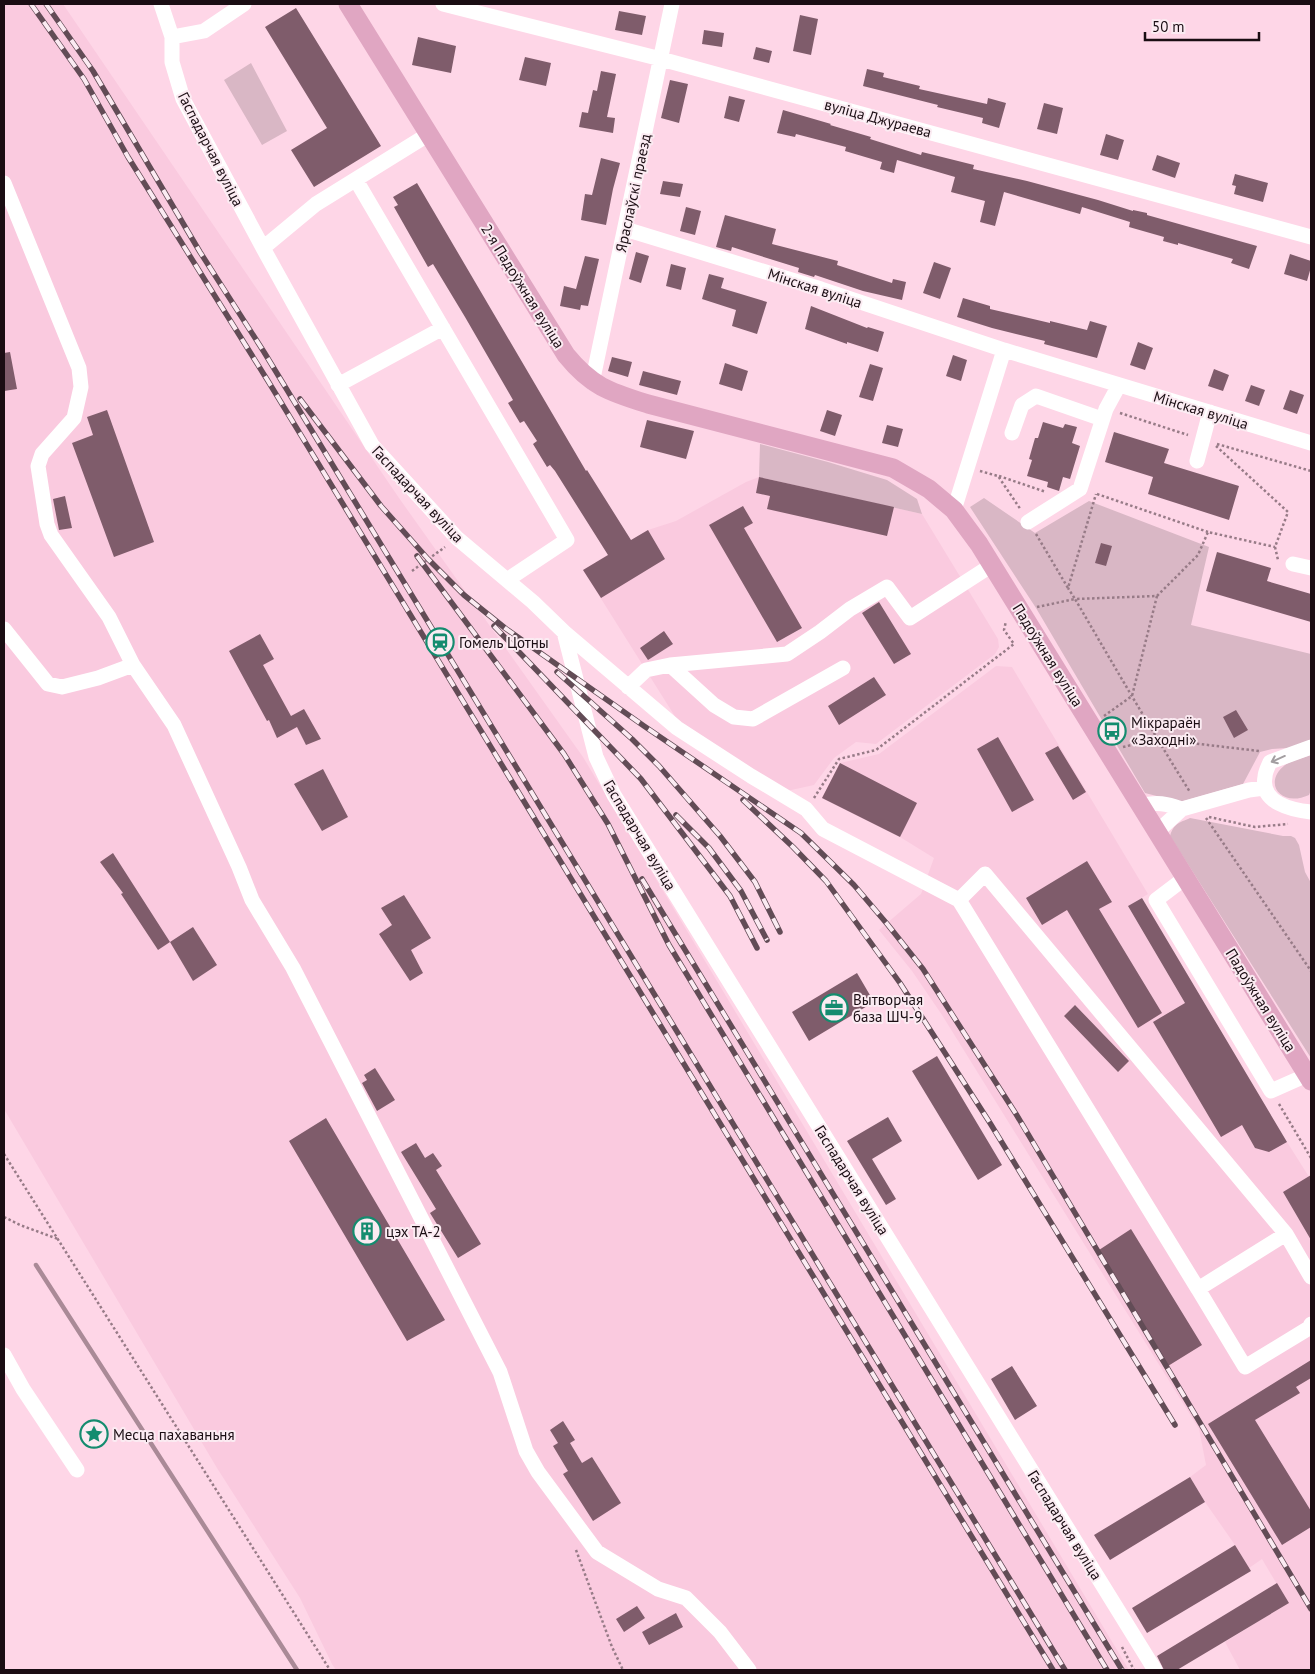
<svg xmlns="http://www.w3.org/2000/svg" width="1315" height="1674" font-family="'PT Sans',sans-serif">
  <rect width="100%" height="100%" fill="#fed6e7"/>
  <!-- built -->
  <path fill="#facadf" d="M4 4H63L399 498 583 757 1129 1670H336L332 1664 300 1598 217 1468 4 1109Z
    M759 477 922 514 998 639 999 647 995 654 876 744 856 742 834 758 814 785 782 792 681 726 583 570 648 530 676 521 746 482Z
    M996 666 1012 667 1148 894 1128 906 1250 1114 1287 1142 1311 1180V1670H1240L1225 1642 1288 1603 1262 1559 1249 1568 1235 1545 1205 1502 1190 1477 1206 1465 1199 1429 942 1015 912 971 879 930 921 894 934 858 900 837 822 798 840 763 879 754Z"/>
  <!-- green -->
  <path fill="#d9b7c5" d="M251 63 287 131 262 145 224 80Z
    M760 444 828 462 887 480 917 499 922 514 759 477Z
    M984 498 1035 533 1089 501 1209 547 1191 625 1311 654V742L1288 748 1272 749 1260 752 1243 784 1180 802 1145 793 1036 608 970 507Z
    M1311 755V790L1309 795C1281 808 1262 783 1285 765 1292 760 1303 758 1311 755Z
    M1190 818 1283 836H1291L1295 838 1299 845 1305 872 1311 883V1058L1170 836C1174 823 1179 823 1190 818Z"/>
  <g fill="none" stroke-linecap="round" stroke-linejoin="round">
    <!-- stream -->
    <path stroke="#aa8a97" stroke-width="4.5" d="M36 1265 297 1670"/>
  </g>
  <!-- building -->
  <path fill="#7f5c6b" d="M296 8 381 146 314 187 291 150 327 128 265 27Z
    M619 11 646 16 642 35 615 30Z
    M800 15 818 19 811 55 793 51Z
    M704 30 724 33 722 47 702 44Z
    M418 37 456 46 451 73 412 65Z
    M756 47 772 51 769 63 753 59Z
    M525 57 551 63 546 86 519 80Z
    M867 69 884 73 883 77 920 86 919 89 987 104 988 98 1006 103 999 128 982 123 983 118 937 107 938 105 863 86Z
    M601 71 616 74 607 117 615 118 613 133 579 127 582 112 588 113 593 90 597 91Z
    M670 80 688 84 679 123 661 118Z
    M729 96 745 100 739 122 724 118Z
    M1044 103 1063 108 1057 134 1037 129Z
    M783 110 831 124 830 125 871 137 870 139 921 155 922 152 974 165 973 169 1027 181 1098 200 1133 211V210L1147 213V215L1257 246 1249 269 1231 263 1233 259 1178 243V245L1163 241 1164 237 1129 227 1130 222 1082 207 1080 214 1004 192 995 226 980 222 985 201 951 192 955 177 897 160 894 173 880 169 882 162 845 151 846 147 796 134 795 137 777 133Z
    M1106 134 1124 140 1118 160 1100 155Z
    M1157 155 1180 163 1175 178 1152 170Z
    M601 158 620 163 613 189 606 225 581 220 585 194 592 195Z
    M1235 174 1268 183 1263 202 1234 194 1236 186 1232 185Z
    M663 181 683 184 680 197 660 194Z
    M417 183 586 471 587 470 631 540 648 530 665 559 601 598 583 570 608 555 555 471 550 465 547 467 533 444 537 441 524 421 520 423 508 403 513 400 465 317 433 264 428 267 394 207 398 205 393 197Z
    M686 207 701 211 695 235 680 231Z
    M725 215 776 229 772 244 838 261 837 265 892 283 893 279 906 282 902 300 863 291 815 275 814 277 798 272 799 268 732 247 731 251 716 247Z
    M636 252 649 256 641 283 629 279Z
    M1290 254 1311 261V267L1307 281 1284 274Z
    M585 256 599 259 588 306 581 305 580 310 560 306 564 286 576 289Z
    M934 262 951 268 940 299 923 293Z
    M671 264 686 268 681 290 666 286Z
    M709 274 724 278 721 288 767 302 757 334 732 326 736 310 702 299Z
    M963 298 990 306V309L1050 323V321L1087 330 1090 321 1107 326 1097 358 1044 344 1045 341 992 328 957 317Z
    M811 306 867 328 868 327 884 332 878 352 847 342V344L805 329Z
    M1138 342 1153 348 1145 370 1130 365Z
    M10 352 17 389 4 391V353Z
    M953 355 967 360 961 381 946 376Z
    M612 357 632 362 628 377 608 371Z
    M725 363 748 371 742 391 719 384Z
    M870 364 883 368 873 401 859 397Z
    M1214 369 1229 375 1223 391 1208 386Z
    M643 371 681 381 677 395 639 385Z
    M1251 385 1265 390 1259 406 1245 401Z
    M1290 390 1304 395 1297 414 1283 409Z
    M107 410 154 542 114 557 72 443 93 435 87 417Z
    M827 410 842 415 835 436 820 431Z
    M647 420 694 431 686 459 640 447Z
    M1043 422 1063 428 1065 424 1077 427 1072 443 1080 446 1070 479 1063 477 1059 491 1047 487 1048 482 1027 476 1032 460 1029 459 1035 438H1038Z
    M887 425 903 429 898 447 882 443Z
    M1114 432 1169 449 1164 463 1239 486 1229 520 1148 494 1153 477 1105 462Z
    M759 477 894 507 887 536 767 509 770 496 756 493Z
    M65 496 72 528 59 530 53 499Z
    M743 506 753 523 744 528 802 628 777 642 709 525Z
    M1101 543 1112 546 1106 566 1095 563Z
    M1217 552 1271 568 1267 581 1311 594V622L1206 591Z
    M879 602 911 654 894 664 862 613Z
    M664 631 673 644 648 660 640 648Z
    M260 634 274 659 263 665 291 716 304 709 321 739 306 745 297 727 277 738 269 720 267 721 229 651Z
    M874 677 886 695 839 725 828 706Z
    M1236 710 1248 730 1234 738 1223 717Z
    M998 737 1034 800 1012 812 977 749Z
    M1058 746 1086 792 1073 800 1045 753Z
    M840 763 917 803 900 837 822 798Z
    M323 769 348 817 322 831 294 784Z
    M113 853 170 942 158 950 121 894 123 893 100 862Z
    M1087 861 1112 902 1099 909 1162 1013 1138 1028 1067 910 1042 925 1026 898Z
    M404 895 431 938 411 950 423 973 410 981 379 934 392 925 381 908Z
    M1142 898 1287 1142 1269 1152 1255 1148 1242 1125 1221 1137 1153 1022 1185 1003 1128 906Z
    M193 927 217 965 193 981 170 942Z
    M857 973 874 1002 809 1041 792 1012Z
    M1075 1005 1129 1061 1118 1072 1064 1016Z
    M937 1056 1002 1165 978 1180 912 1071Z
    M375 1068 395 1100 377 1111 362 1083 367 1080 364 1075Z
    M888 1117 902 1141 872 1159 896 1199 886 1205 847 1141Z
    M326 1118 445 1320 407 1341 289 1141Z
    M416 1143 425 1158 433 1153 442 1166 436 1170 481 1244 458 1258 430 1213 436 1209 401 1152Z
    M1311 1175V1240L1283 1192Z
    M1131 1229 1202 1345 1168 1366 1099 1250Z
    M1311 1360V1378L1296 1387 1300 1393 1255 1420 1311 1511V1527L1282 1545 1208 1424Z
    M1012 1366 1037 1406 1015 1420 991 1379Z
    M563 1421 575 1440 570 1443 582 1463 592 1457 621 1503 593 1521 563 1474 568 1471 553 1446 558 1443 550 1430Z
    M1190 1477 1205 1502 1110 1560 1094 1535Z
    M1235 1545 1251 1571 1147 1633 1132 1608Z
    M1277 1583 1289 1603 1177 1670H1164L1157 1656Z
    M637 1606 645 1618 624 1632 616 1619Z
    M676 1613 683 1627 649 1645 642 1632Z"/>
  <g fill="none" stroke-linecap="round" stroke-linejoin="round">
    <!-- path -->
    <path stroke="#977b87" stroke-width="2.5" stroke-dasharray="2.5 2.5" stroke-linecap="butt" d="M1120 413 1188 435
      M1217 444 1311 471
      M1216 446 1288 512 1275 547 1278 560
      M980 471 998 476 1021 510
      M999 476 1046 492
      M1097 494 1208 532
      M1036 534 1068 588 1096 494
      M412 571 445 547
      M1157 596 1198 555 1208 532 1275 547
      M1037 607 1075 599 1068 588
      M1104 716 1132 696 1157 596 1075 599C1113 664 1150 728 1190 792
      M1123 747 1157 739 1259 751
      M814 798 839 759 876 750 1014 644 1004 630 1006 621
      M1209 817 1255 827 1288 824
      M1206 818 1311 971
      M1279 1104 1311 1158
      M4 1154 330 1670
      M4 1217 20 1225 58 1239
      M576 1550 612 1647 623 1670
      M1122 1647 1134 1670"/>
    <!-- minor -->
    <path stroke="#fff" stroke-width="15" d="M161 4 172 37V62L183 99 263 248 372 445 457 538 533 602 564 632 596 757 614 795 1155 1670
      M443 4 661 59 1311 237
      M172 37 204 31 244 4
      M356 180 567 540 507 580
      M4 183 79 368 81 387 74 418 42 454 38 466 47 524 51 535 109 617 133 665
      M625 229 821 289 1004 350 1311 443
      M263 248 316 204 429 134
      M592 383 672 4
      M338 385 443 328
      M1012 433 1022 405 1036 396 1102 419
      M1197 461 1210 412
      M954 510 1004 350
      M1028 522 1080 489 1106 409 1119 385
      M1293 564 1311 568
      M4 629 48 684 62 687 98 678 133 665 174 725 239 867 252 900 293 968 500 1372 526 1451 538 1472 597 1552 658 1589 686 1598 720 1632 749 1670
      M564 632 677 728 751 776 806 809 823 829 959 900 1198 1289 1286 1234 985 874 959 900
      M670 665 787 654 820 632 850 609 887 587 910 618 992 565
      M628 687 646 670 670 665 714 705 734 717 753 719 843 668
      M1311 747 1270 762C1268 767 1265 772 1265 777 1260 803 1292 810 1311 812
      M1141 806C1156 801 1167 804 1182 809
      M1157 832 1182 809 1249 790 1264 788
      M1185 878 1156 900 1271 1091 1307 1075
      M1286 1234 1311 1277
      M1198 1289 1245 1367 1309 1328 1311 1324
      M4 1355 23 1389 77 1470"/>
    <!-- major -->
    <path stroke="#e0a6c2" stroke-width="19" d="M348 4 566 355C592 387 610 392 648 404L893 468 929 489 954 510 979 544 1311 1081"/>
    <!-- rail casing -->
    <g stroke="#624c56" stroke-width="5.5">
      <path id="rail" d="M31 4 84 79 128 157 268 381 1053 1670
        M46 4 93 71 200 252 264 352 1065 1670
        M300 399 381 506 428 559 464 595 505 628 644 726 801 833 854 885 888 925 923 969 1016 1114 1311 1609
        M417 556 564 754 608 824 669 945 1107 1670
        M494 626 641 779 730 896 757 948
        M557 672 632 739 659 766 720 836 755 882 780 932
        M743 800 793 847 826 881 900 983 990 1123 1175 1425
        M676 815 709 848 741 891 767 940
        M642 879 1122 1670"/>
    </g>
    <!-- rail -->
    <use href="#rail" stroke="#fbebf2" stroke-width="4" stroke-dasharray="11" stroke-linecap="butt"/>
  </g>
  <!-- one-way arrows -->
  <defs><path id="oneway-shaft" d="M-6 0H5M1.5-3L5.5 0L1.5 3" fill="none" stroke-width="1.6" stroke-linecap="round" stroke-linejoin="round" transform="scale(1.25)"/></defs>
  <use stroke="#a39ea1" href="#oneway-shaft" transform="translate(1278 759) rotate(156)"/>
  <!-- icons -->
  <defs>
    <g id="station-ring" transform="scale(1.4375)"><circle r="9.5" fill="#fbebf2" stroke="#148c6f" stroke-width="1.5"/><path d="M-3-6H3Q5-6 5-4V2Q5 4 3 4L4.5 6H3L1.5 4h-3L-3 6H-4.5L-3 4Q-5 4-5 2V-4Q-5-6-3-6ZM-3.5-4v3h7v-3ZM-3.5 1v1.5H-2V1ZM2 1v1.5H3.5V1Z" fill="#148c6f"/></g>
    <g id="bus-ring" transform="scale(1.4375)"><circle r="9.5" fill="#fbebf2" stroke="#148c6f" stroke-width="1.5"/><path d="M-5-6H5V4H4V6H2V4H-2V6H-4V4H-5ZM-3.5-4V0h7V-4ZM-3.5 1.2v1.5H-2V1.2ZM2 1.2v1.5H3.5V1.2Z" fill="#148c6f"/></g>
    <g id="office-ring" transform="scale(1.4375)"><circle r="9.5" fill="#fbebf2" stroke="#148c6f" stroke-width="1.5"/><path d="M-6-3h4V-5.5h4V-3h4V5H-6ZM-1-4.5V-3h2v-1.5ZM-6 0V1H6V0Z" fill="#148c6f"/></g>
    <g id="building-ring" transform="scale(1.4375)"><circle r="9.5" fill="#fbebf2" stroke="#148c6f" stroke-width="1.5"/><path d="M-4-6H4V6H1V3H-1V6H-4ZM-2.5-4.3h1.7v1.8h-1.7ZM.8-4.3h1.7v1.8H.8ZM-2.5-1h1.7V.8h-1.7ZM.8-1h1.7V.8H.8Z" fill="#148c6f"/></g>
    <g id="sight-ring" transform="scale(1.4375)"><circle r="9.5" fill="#fbebf2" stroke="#148c6f" stroke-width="1.5"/><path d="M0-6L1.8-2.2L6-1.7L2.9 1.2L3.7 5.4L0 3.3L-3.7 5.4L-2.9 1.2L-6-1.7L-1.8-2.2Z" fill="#148c6f"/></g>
  </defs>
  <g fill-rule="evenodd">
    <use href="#station-ring" x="440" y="642"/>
    <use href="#bus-ring" x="1112" y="731"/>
    <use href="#office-ring" x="834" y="1008"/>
    <use href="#building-ring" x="367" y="1231"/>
    <use href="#sight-ring" x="94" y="1434"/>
  </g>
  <g text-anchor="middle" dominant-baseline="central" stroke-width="4" stroke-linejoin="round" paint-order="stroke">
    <!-- street labels -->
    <g font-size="15" fill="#1a0d13" stroke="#fbebf2">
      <text transform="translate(878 118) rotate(15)">вуліца Джураева</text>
      <text transform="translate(211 149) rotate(63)">Гаспадарчая вуліца</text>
      <text transform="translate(633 193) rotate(-78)">Яраслаўскі праезд</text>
      <text transform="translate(523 286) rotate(58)">2-я Падоўжная вуліца</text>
      <text transform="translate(815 288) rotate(18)">Мінская вуліца</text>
      <text transform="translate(1201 410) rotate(17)">Мінская вуліца</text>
      <text transform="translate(418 494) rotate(47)">Гаспадарчая вуліца</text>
      <text transform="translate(1048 655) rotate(58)">Падоўжная вуліца</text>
      <text transform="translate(640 835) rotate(59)">Гаспадарчая вуліца</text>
      <text transform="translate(1261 1000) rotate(58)">Падоўжная вуліца</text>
      <text transform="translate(852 1180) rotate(58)">Гаспадарчая вуліца</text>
      <text transform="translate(1065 1525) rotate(58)">Гаспадарчая вуліца</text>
    </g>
    <!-- poi labels -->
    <g font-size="15" fill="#1a0d13" stroke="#fbebf2" text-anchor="start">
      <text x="459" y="642">Гомель Цотны</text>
      <text x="1131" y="722">Мікрараён<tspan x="1131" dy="17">«Заходні»</tspan></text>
      <text x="853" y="999">Вытворчая<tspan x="853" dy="17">база ШЧ-9</tspan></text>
      <text x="386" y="1231">цэх ТА-2</text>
      <text x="113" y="1434">Месца пахаваньня</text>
    </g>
  </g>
  <!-- border -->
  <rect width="1315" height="1674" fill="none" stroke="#1a0d13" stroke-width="10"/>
  <!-- scale -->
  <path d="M1145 32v8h114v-8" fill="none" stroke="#1a0d13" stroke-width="2.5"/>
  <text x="1152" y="32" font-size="15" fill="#1a0d13" stroke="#fbebf2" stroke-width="4" paint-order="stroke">50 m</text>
</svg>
